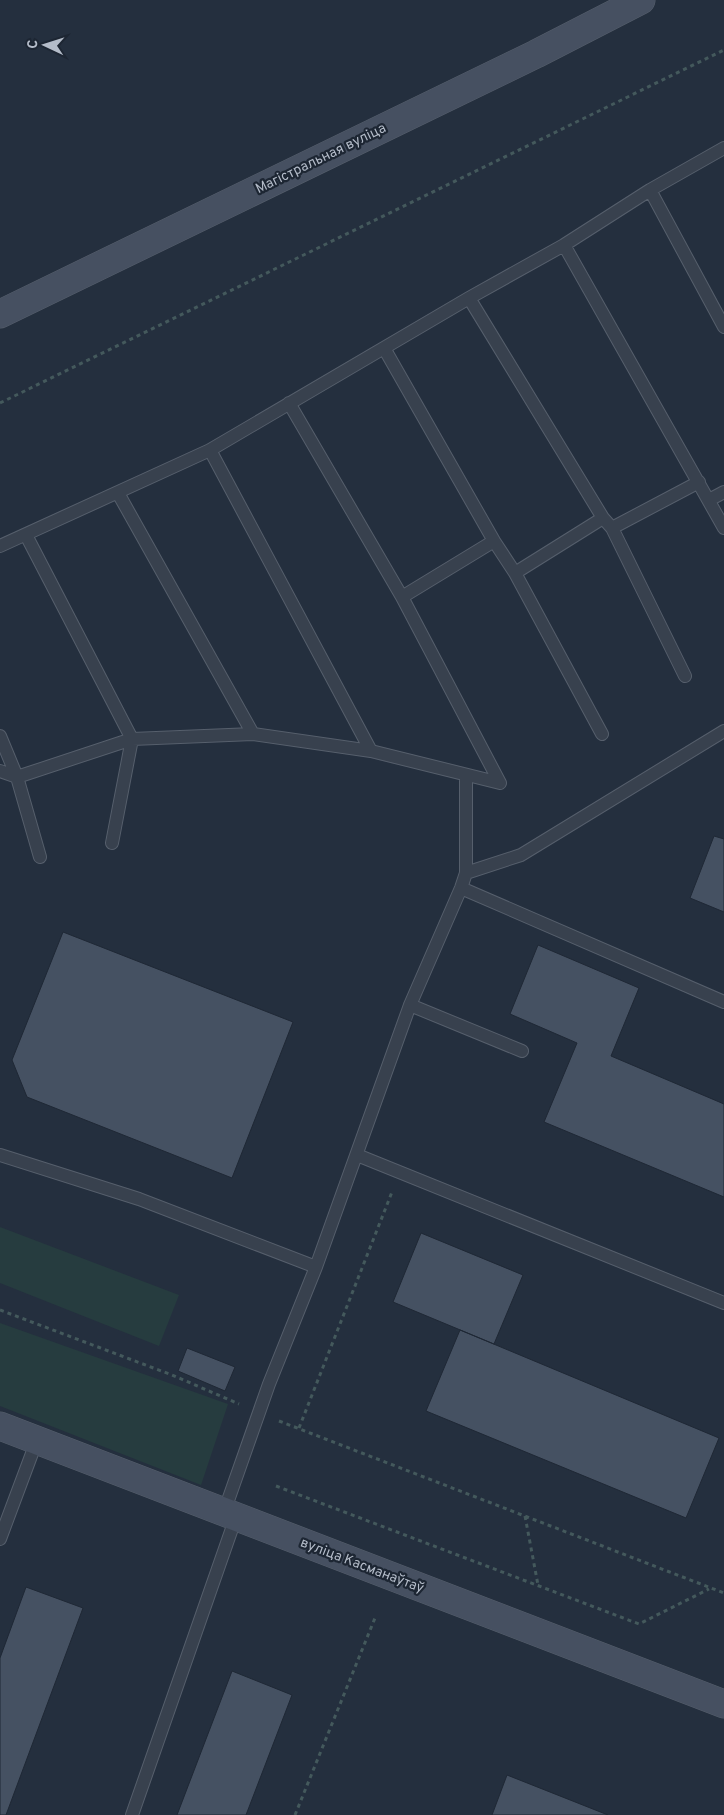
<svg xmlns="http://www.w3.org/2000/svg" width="724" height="1815" font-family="Overpass,sans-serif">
  <rect width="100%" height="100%" fill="#242f3e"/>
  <!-- green -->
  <path fill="#263c3f" d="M0 1227 179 1295 159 1346 0 1283Z
    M0 1323 228 1404 201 1485 0 1406Z"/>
  <!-- building -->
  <path fill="#455162" stroke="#1f2835" d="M714 836 724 839V912L690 898Z
    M63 932 293 1022 232 1178 27 1097 12 1060Z
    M538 945 639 988 611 1056 724 1104V1197L544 1122 577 1043 510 1014Z
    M421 1233 523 1275 494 1344 393 1302Z
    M460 1330 719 1438 686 1518 426 1411Z
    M187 1348 235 1367 225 1391 178 1371Z
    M26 1587 83 1608 6 1815H0V1658Z
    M232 1671 292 1695 246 1815H177Z
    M507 1775 608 1815H492Z"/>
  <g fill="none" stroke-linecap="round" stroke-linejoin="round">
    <!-- lane casing -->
    <g stroke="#565f6c" stroke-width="14">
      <path id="lane" d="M650 190 724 327
        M564 245 724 528
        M469 298 603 518 612 528 685 676
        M384 348 494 541 515 573 602 734
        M210 450 371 751 500 783 402 597 289 403
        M118 493 253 734
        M709 500 724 492
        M612 528 699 482
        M0 546 210 450 469 298 564 245 650 190 724 148
        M515 573 603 518
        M402 597 494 541
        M0 736 17 777 40 857
        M0 771 17 777 132 739 26 535
        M112 843 132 739 253 734 371 751
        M466 873V775
        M461 888 724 1002
        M410 1005 522 1051
        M0 1155 139 1199 316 1267
        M357 1155 724 1303
        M224 1512 269 1384 316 1267 410 1005 461 888 466 873 521 855 724 731
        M0 1539 37 1440
        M132 1815 236 1517"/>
    </g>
    <!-- secondary casing -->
    <g stroke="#565f6c" stroke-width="29">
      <path id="secondary" d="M0 314 536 54 641 0
        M0 1426 724 1704"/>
    </g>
    <!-- path -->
    <path stroke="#44595c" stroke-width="3" stroke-dasharray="4 4" stroke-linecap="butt" d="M0 403 724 50
      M0 1310 172 1375 239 1404
      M279 1421 724 1593
      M299 1428 392 1192
      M276 1486 639 1624 709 1589
      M525 1516 538 1585
      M295 1815 375 1618"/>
    <!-- lane -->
    <use href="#lane" stroke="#38414e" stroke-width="12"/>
    <!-- secondary -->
    <use href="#secondary" stroke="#465061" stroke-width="28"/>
  </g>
  <g text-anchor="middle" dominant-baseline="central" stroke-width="4.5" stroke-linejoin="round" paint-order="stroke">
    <!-- street labels -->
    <g font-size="14" fill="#b4bcc9" stroke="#1d2633">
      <text transform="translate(321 159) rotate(-26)">Магістральная вуліца</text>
      <text transform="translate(362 1566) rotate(21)">вуліца Касманаўтаў</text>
    </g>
  </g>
  <!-- north arrow -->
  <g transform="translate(45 45) rotate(274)" stroke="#1d2633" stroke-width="4" paint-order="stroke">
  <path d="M0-4L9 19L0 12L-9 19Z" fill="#b4bcc9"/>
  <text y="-8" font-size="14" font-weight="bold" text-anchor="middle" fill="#b4bcc9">С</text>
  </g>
</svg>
